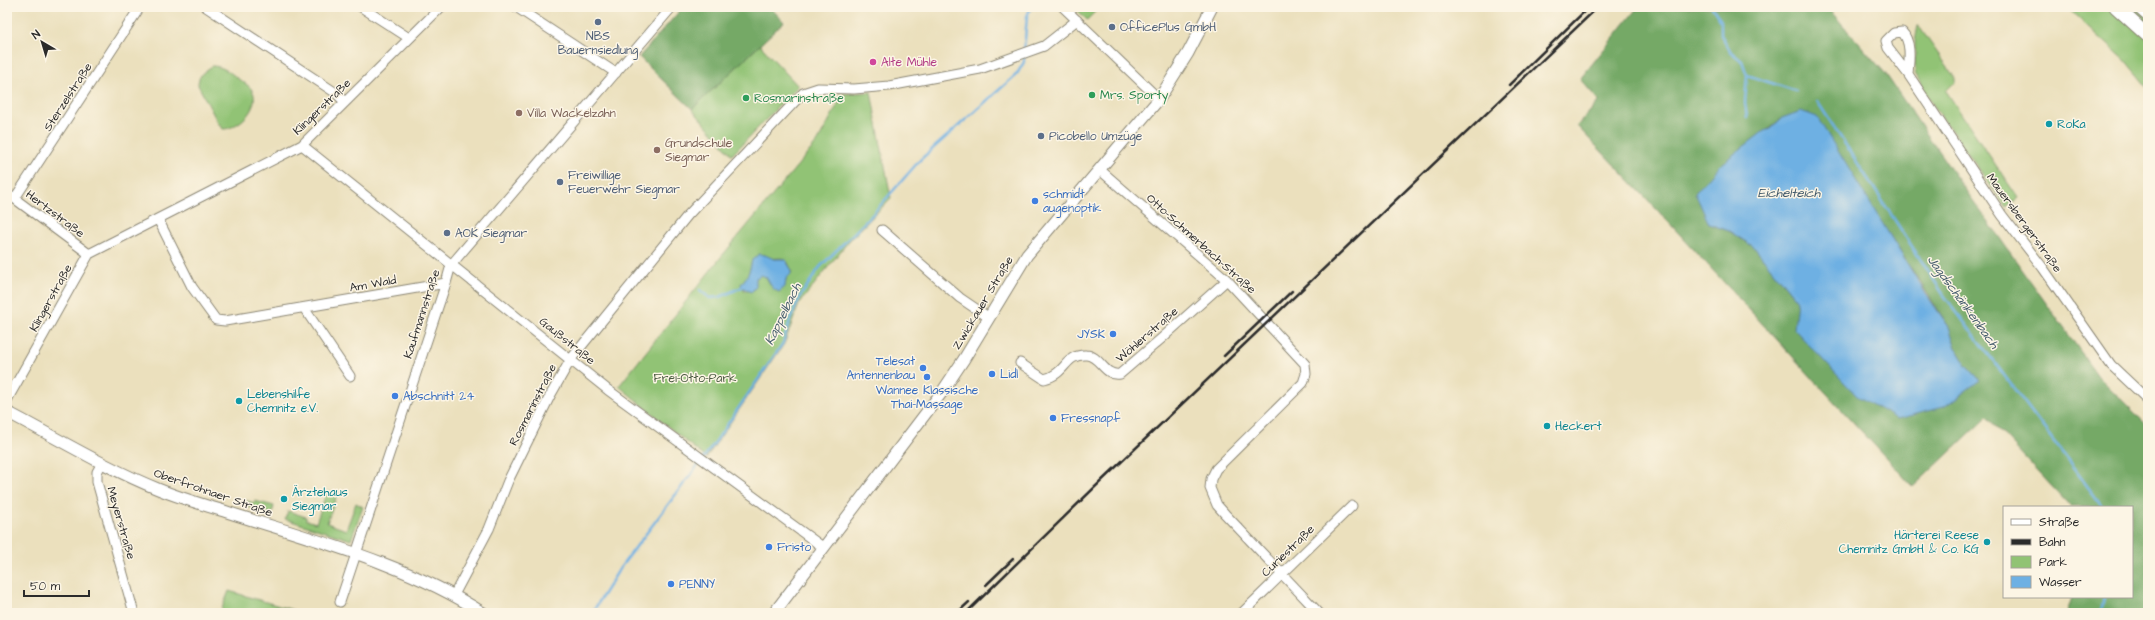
<svg xmlns="http://www.w3.org/2000/svg" width="2155" height="620" font-family="'Architects Daughter',sans-serif">
  <rect width="100%" height="100%" fill="#fcf5e5"/>
  <filter id="ink" filterUnits="userSpaceOnUse"><feTurbulence type="fractalNoise" baseFrequency=".025" numOctaves="2"/><feDisplacementMap in="SourceGraphic" scale="8" xChannelSelector="R" yChannelSelector="G"/><feConvolveMatrix kernelMatrix="1 2 1 2 8 2 1 2 1" color-interpolation-filters="sRGB"/></filter>
  <filter id="wash" filterUnits="userSpaceOnUse"><feTurbulence type="fractalNoise" baseFrequency=".012" numOctaves="4" result="noise"/><feDisplacementMap in="SourceGraphic" scale="16" xChannelSelector="R" yChannelSelector="G"/><feGaussianBlur stdDeviation="0.9" result="paint"/><feColorMatrix in="noise" values="0 0 0 0 0 0 0 0 0 0 0 0 0 0 0 0 0 1.4 0 .05"/><feComposite in="paint" operator="in"/></filter>
  <g filter="url(#wash)">
    <rect width="100%" height="100%" fill="#ebe0bd"/>
    <!-- green -->
    <path fill="#91c374" stroke="#5e7750" fill-rule="evenodd" d="M1074 7H1100L1087 20Z
      M2066 7H2148V88L2124 59Z
      M1918 25 1955 78V82L1946 91 2018 198 2006 207 1931 102 1915 73V42Z
      M760 45 798 86 732 155 692 109Z
      M212 66C222 66 230 72 237 78 241 81 249 85 252 90 259 101 249 116 240 122 234 126 230 129 223 129L218 123 198 85C198 75 205 71 212 66Z
      M871 92 891 198 847 243 799 304 784 344 706 458 619 386 721 257 818 141 838 104 840 94ZM782 258 787 261 792 271 786 279 785 285 776 291 768 278 761 275 756 278 754 290 745 291 741 284C748 276 750 271 752 260Z
      M327 491 337 495 327 523 346 530 356 503 363 507 351 540 285 519 288 511 306 517V520L316 523Z
      M244 500 254 503 255 501 274 506 272 514 242 505Z
      M229 591 303 613H220Z"/>
    <!-- forest -->
    <path fill="#74a966" stroke="#506a48" fill-rule="evenodd" d="M683 7H770L784 22 692 109 639 57Z
      M1638 7H1827L1885 73 1952 171 2098 376 2148 426V549L2146 557 2148 561V613H2067L2072 597H2132V507H2071L1987 417 1913 487 1646 198 1577 126 1599 101 1580 79ZM1782 118 1889 234 1949 327 1956 348 1966 365 1980 381 1797 301 1754 247 1729 231 1709 224 1760 136Z"/>
    <!-- water -->
    <path fill="#6eb0e3" stroke="#4c6e87" d="M1801 111 1817 117 1926 294 1949 327 1956 348 1966 365 1980 380 1944 407 1897 419 1857 396 1794 329 1797 301 1754 247 1729 231 1709 224 1695 193 1721 164 1764 131 1770 129 1782 118Z
      M759 254 765 255 774 259H785L791 269V274L786 279 785 287 779 292 773 289 766 277 761 275 756 278V287L751 292 742 287 741 284C748 276 750 271 752 260Z"/>
    <g fill="none" stroke-linecap="round" stroke-linejoin="round">
      <!-- stream -->
      <path stroke="#6eb0e3" stroke-width="2.5" d="M1712 7 1721 21V35L1731 52 1742 61 1747 75 1745 102 1747 118
        M1024 51 1027 16 1031 7
        M1747 75 1796 91
        M1817 101 1943 294 2103 507
        M700 290 710 298 720 297 742 287
        M592 613 620 568 714 444 783 343 790 320 801 295 820 267 871 216 920 160 1017 74 1024 62V56
        M2101 613 2104 597"/>
    </g>
  </g>
  <g filter="url(#ink)">
    <g fill="none" stroke-linecap="round" stroke-linejoin="round">
      <!-- minor casing -->
      <g stroke="#8b8674" stroke-width="11">
        <path id="minor" d="M206 7 336 93 345 102
          M361 7 409 38
          M516 7 616 73
          M1063 7 1159 99
          M1908 74C1909 61 1912 42 1902 32L1894 33 1886 41 1888 48 1908 74 2002 215 2043 268 2111 365 2148 400
          M302 145 608 390 824 548
          M1099 169 1227 280 1305 364 1306 374 1303 383 1216 469 1211 479 1210 488 1217 505 1225 514 1319 613
          M7 193 89 254
          M15 198 140 7
          M158 219 192 287 216 320 225 321 446 283
          M882 230 960 298 988 317
          M304 308 350 376
          M1020 363 1044 379C1067 374 1064 354 1086 355 1100 355 1104 377 1120 374L1162 338 1227 280
          M7 400 89 254 302 145 441 7
          M102 463 97 472V482L134 613
          M454 595 489 529 508 481 550 396 571 359 688 215 803 93 818 88 854 89 889 86 980 69 1044 46 1077 20
          M340 602 446 283 451 265 672 7
          M1242 613 1352 506"/>
      </g>
      <!-- major casing -->
      <g stroke="#8b8674" stroke-width="13">
        <path id="major" d="M7 412C57 438 106 468 158 489 180 498 204 505 227 512 313 540 406 563 483 613
          M774 613 942 392 964 359 1027 255 1159 99 1188 53 1212 7"/>
      </g>
      <!-- highway casing -->
      <g stroke="#8b8674" stroke-width="15">
        <path id="highway" d="M2116 7 2148 36
          M2139 7 2148 15"/>
      </g>
      <!-- minor -->
      <use href="#minor" stroke="#fff" stroke-width="9"/>
      <!-- major -->
      <use href="#major" stroke="#fff" stroke-width="11"/>
      <!-- highway -->
      <use href="#highway" stroke="#fff" stroke-width="13"/>
      <!-- rail -->
      <path stroke="#2b2b2b" stroke-width="2.5" d="M1509 85 1589 7
        M1224 356 1292 291
        M986 585 1013 559
        M957 613 969 602
        M966 613 1094 488 1598 7"/>
    </g>
  </g>
  <!-- markers -->
  <g fill="#5c6f8a" stroke="#fcf5e5" stroke-width="1.5">
    <circle cx="598" cy="22" r="4"/>
    <circle cx="1112" cy="27" r="4"/>
    <circle cx="1041" cy="136" r="4"/>
    <circle cx="560" cy="182" r="4"/>
    <circle cx="447" cy="233" r="4"/>
  </g>
  <circle fill="#d1479c" stroke="#fcf5e5" stroke-width="1.5" cx="873" cy="62" r="4"/>
  <g fill="#2e9e5b" stroke="#fcf5e5" stroke-width="1.5">
    <circle cx="1092" cy="95" r="4"/>
    <circle cx="746" cy="98" r="4"/>
  </g>
  <g fill="#8d6e63" stroke="#fcf5e5" stroke-width="1.5">
    <circle cx="519" cy="113" r="4"/>
    <circle cx="657" cy="150" r="4"/>
  </g>
  <g fill="#0f9aa8" stroke="#fcf5e5" stroke-width="1.5">
    <circle cx="2049" cy="124" r="4"/>
    <circle cx="239" cy="401" r="4"/>
    <circle cx="1547" cy="426" r="4"/>
    <circle cx="284" cy="499" r="4"/>
    <circle cx="1987" cy="542" r="4"/>
  </g>
  <g fill="#3f7fe0" stroke="#fcf5e5" stroke-width="1.5">
    <circle cx="1035" cy="201" r="4"/>
    <circle cx="1113" cy="334" r="4"/>
    <circle cx="923" cy="368" r="4"/>
    <circle cx="992" cy="374" r="4"/>
    <circle cx="927" cy="377" r="4"/>
    <circle cx="395" cy="396" r="4"/>
    <circle cx="1053" cy="418" r="4"/>
    <circle cx="769" cy="547" r="4"/>
    <circle cx="671" cy="584" r="4"/>
  </g>
  <g text-anchor="middle" dominant-baseline="central" stroke-width="3" stroke-linejoin="round" paint-order="stroke">
    <!-- service labels -->
    <g font-size="12" fill="#4e5e75" stroke="#fcf5e5" text-anchor="start">
      <text x="1120" y="27">OfficePlus GmbH</text>
      <text x="598" y="36" text-anchor="middle">NBS<tspan x="598" dy="14">Bauernsiedlung</tspan></text>
      <text x="1049" y="136">Picobello Umzüge</text>
      <text x="568" y="175">Freiwillige<tspan x="568" dy="14">Feuerwehr Siegmar</tspan></text>
      <text x="455" y="233">AOK Siegmar</text>
    </g>
    <!-- hotel labels -->
    <g font-size="12" fill="#b23c85" stroke="#fcf5e5" text-anchor="start">
      <text x="881" y="62">Alte Mühle</text>
    </g>
    <!-- leisure labels -->
    <g font-size="12" fill="#27864d" stroke="#fcf5e5" text-anchor="start">
      <text x="1100" y="95">Mrs. Sporty</text>
      <text x="754" y="98">Rosmarinstraße</text>
    </g>
    <!-- street labels -->
    <g font-size="12" fill="#2b2b2b" stroke="#fcf5e5">
      <text transform="translate(68 97) rotate(-57)">Sterzelstraße</text>
      <text transform="translate(322 107) rotate(-44)">Klingerstraße</text>
      <text transform="translate(55 214) rotate(37)">Hertzstraße</text>
      <text transform="translate(2024 223) rotate(54)">Mauersbergerstraße</text>
      <text transform="translate(1201 244) rotate(42)">Otto-Schmerbach-Straße</text>
      <text transform="translate(373 284) rotate(-10)">Am Wald</text>
      <text transform="translate(51 298) rotate(-61)">Klingerstraße</text>
      <text transform="translate(983 303) rotate(-59)">Zwickauer Straße</text>
      <text transform="translate(422 314) rotate(-72)">Kaufmannstraße</text>
      <text transform="translate(1147 335) rotate(-41)">Wöhlerstraße</text>
      <text transform="translate(567 341) rotate(39)">Gaußstraße</text>
      <text transform="translate(533 405) rotate(-63)">Rosmarinstraße</text>
      <text transform="translate(213 493) rotate(19)">Oberfrohnaer Straße</text>
      <text transform="translate(121 523) rotate(74)">Meyerstraße</text>
      <text transform="translate(1288 551) rotate(-44)">Curiestraße</text>
    </g>
    <!-- education labels -->
    <g font-size="12" fill="#785e54" stroke="#fcf5e5" text-anchor="start">
      <text x="527" y="113">Villa Wackelzahn</text>
      <text x="665" y="143">Grundschule<tspan x="665" dy="14">Siegmar</tspan></text>
    </g>
    <!-- culture labels -->
    <g font-size="12" fill="#0d838f" stroke="#fcf5e5" text-anchor="start">
      <text x="2057" y="124">RoKa</text>
      <text x="247" y="394">Lebenshilfe<tspan x="247" dy="14">Chemnitz e.V.</tspan></text>
      <text x="1555" y="426">Heckert</text>
      <text x="292" y="492">Ärztehaus<tspan x="292" dy="14">Siegmar</tspan></text>
      <text x="1979" y="535" text-anchor="end">Härterei Reese<tspan x="1979" dy="14">Chemnitz GmbH &amp; Co. KG</tspan></text>
    </g>
    <!-- shop labels -->
    <g font-size="12" fill="#366cbe" stroke="#fcf5e5" text-anchor="start">
      <text x="1043" y="194">schmidt<tspan x="1043" dy="14">augenoptik</tspan></text>
      <text x="1105" y="334" text-anchor="end">JYSK</text>
      <text x="915" y="361" text-anchor="end">Telesat<tspan x="915" dy="14">Antennenbau</tspan></text>
      <text x="1000" y="374">Lidl</text>
      <text x="927" y="390" text-anchor="middle">Wannee Klassische<tspan x="927" dy="14">Thai-Massage</tspan></text>
      <text x="403" y="396">Abschnitt 24</text>
      <text x="1061" y="418">Fressnapf</text>
      <text x="777" y="547">Fristo</text>
      <text x="679" y="584">PENNY</text>
    </g>
    <!-- park labels -->
    <g font-size="12" fill="#4a5941" stroke="#fcf5e5">
      <text x="695" y="378">Frei-Otto-Park</text>
    </g>
    <!-- water labels -->
    <g font-size="13" font-style="italic" fill="#425a6b" stroke="#fcf5e5">
      <text x="1789" y="193">Eichelteich</text>
      <text transform="translate(1963 302) rotate(54)">Jagdschänkenbach</text>
      <text transform="translate(783 314) rotate(-64)">Kappelbach</text>
    </g>
  </g>
  <!-- margin -->
  <rect width="2155" height="620" fill="none" stroke="#fcf5e5" stroke-width="24"/>
  <!-- legend -->
  <rect x="2003" y="506" width="130" height="92" fill="#fcf5e5" stroke="#a8a49b"/>
  <rect x="2011" y="519" width="20" height="6" fill="#ffffff" stroke="#a8a49b"/>
  <text x="2039" y="526" font-size="12" fill="#2b2b2b">Straße</text>
  <rect x="2011" y="539" width="20" height="6" fill="#2b2b2b" stroke="#a8a49b"/>
  <text x="2039" y="546" font-size="12" fill="#2b2b2b">Bahn</text>
  <rect x="2011" y="556" width="20" height="12" fill="#91c374" stroke="#a8a49b"/>
  <text x="2039" y="566" font-size="12" fill="#2b2b2b">Park</text>
  <rect x="2011" y="576" width="20" height="12" fill="#6eb0e3" stroke="#a8a49b"/>
  <text x="2039" y="586" font-size="12" fill="#2b2b2b">Wasser</text>
  <!-- north arrow -->
  <g transform="translate(42 42) rotate(322)" stroke="#fcf5e5" stroke-width="3" paint-order="stroke">
  <path d="M0-3L7 15L0 10L-7 15Z" fill="#2b2b2b"/>
  <text y="-6" font-size="11" font-weight="bold" text-anchor="middle" fill="#2b2b2b">N</text>
  </g>
  <!-- scale -->
  <path d="M24 590v6h65v-6" fill="none" stroke="#2b2b2b" stroke-width="2"/>
  <text x="30" y="590" font-size="12" fill="#2b2b2b" stroke="#fcf5e5" stroke-width="3" paint-order="stroke">50 m</text>
</svg>
